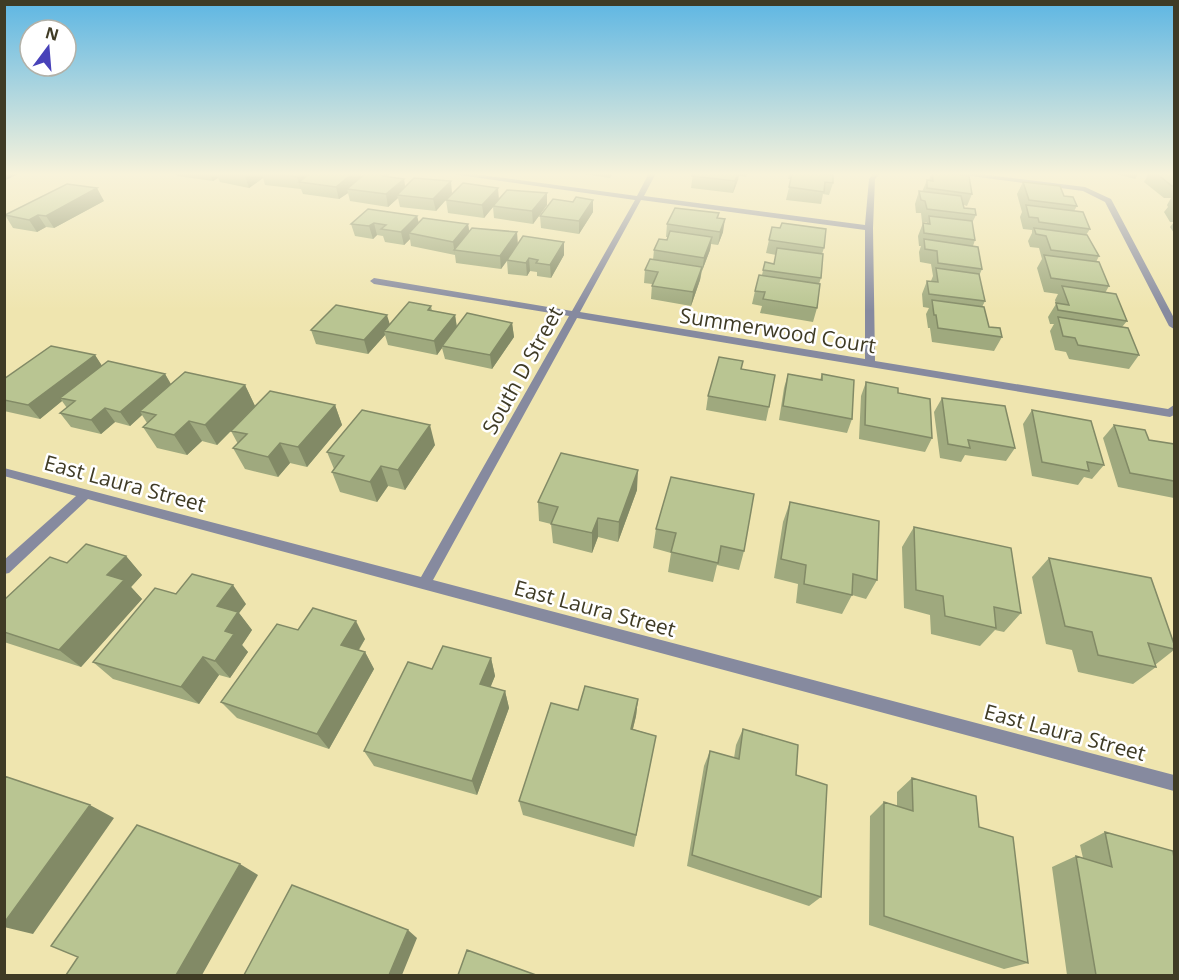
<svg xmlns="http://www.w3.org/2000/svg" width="1179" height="980" font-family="'Open Sans',sans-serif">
  <rect width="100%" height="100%" fill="#efe5af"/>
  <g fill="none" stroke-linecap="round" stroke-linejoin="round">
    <!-- street -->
    <path fill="#868a9f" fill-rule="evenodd" d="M445 173H467L637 196 649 173H656L644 196 865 225 869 179 874 173H881L875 179 873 228 875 361 1168 409 1174 405V415L1170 417 577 318 433 580 1174 775V791L88 499 9 573 4 574V560L76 496 4 476V468L421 577 569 316 374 284 370 281 374 278 572 311 635 200ZM641 200 865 230V359L580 312Z
      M948 173H972L1085 187 1111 199 1174 318V329L1169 326 1105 202 1083 191Z"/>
    <!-- secondary -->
    <path fill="#5b5f7d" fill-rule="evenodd" d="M10 173H20L4 181V176Z"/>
  </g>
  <!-- wall -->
  <path fill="#9fa97e" d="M175 173H360L361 178 366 173H388L389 177 405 187 452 193 436 211 400 207 398 198 388 207 350 201 348 193 339 199 303 194 301 189 265 185 263 178 249 188 220 182 218 178 213 181 177 176Z
    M576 173H613L610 178Z
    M693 173H747L746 177 739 176 733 193 691 188Z
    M789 173H826L833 183 829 195 823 194 821 204 786 200 791 179H788Z
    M931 173H951L972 194 967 206 964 205V208L976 215 972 223 975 240 973 246 982 269 979 276 985 301 982 307 989 327 1002 337 994 351 932 342 930 328H928L926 314 929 308 923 307 922 294 927 281H931L933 276 931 264 920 262 919 252 921 246H919L918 236 923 223 926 224 927 222H922L921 213H916L915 204 919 191 922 192 927 180 929 181Z
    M1112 173H1139L1135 179Z
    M1149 173H1174V233L1170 227 1174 222H1170L1164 212 1168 207 1167 205 1171 198H1164L1144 182Z
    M1023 182 1064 196 1077 206 1074 211 1090 229 1086 235 1099 256 1096 262 1109 286 1105 293 1127 321 1122 327 1139 355 1129 369 1069 359 1066 352 1055 350 1050 331 1054 324H1050L1048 317 1056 304 1055 300 1058 294 1044 292 1037 268 1042 259 1039 248 1030 247 1028 241 1032 233V230L1023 229 1020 217 1022 212 1017 194Z
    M547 193V205L533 224 494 218 493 207 484 218 448 213 446 200 499 199Z
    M593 200V212L579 234 541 228 540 216 573 202Z
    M104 201 54 228 46 227 37 232 13 228 5 215Z
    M719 213 718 218 723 232 718 245 711 244 710 250 702 271 700 280 691 306 651 299 652 284 644 283 645 270 653 260 654 250 667 240 668 237H666L667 224Z
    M417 216 419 223 468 224 469 231 518 244 564 242V255L551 278 537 276V272L530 271 527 276 508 274 507 261 501 269 456 263 455 255 411 246 410 239 404 245 385 242 383 236 377 235 373 239 355 236 351 224Z
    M772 227 824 248 822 254 821 278 819 284 817 308 813 322 760 313 762 306 752 304 755 291 762 275 765 262 774 264 776 255 766 253Z
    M431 306 432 311 455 315 457 327 512 323 514 337 492 369 445 359 442 348 437 355 388 345 385 335 368 354 316 344 311 330 390 325Z
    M95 355 102 366 165 374 171 384 245 385 255 406 335 405 342 425 307 467 290 463 278 477 245 469 233 448 238 444 231 431 217 445 202 441 187 455 157 448 143 427 147 423 142 415 130 426 115 422 101 434 71 427 60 413 67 408 62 401 40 419 4 411V379Z
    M741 369 769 407 766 421 706 410 708 396Z
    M788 374 820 380 822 374 852 419 847 433 779 420 784 388Z
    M866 382 932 438 925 452 859 439 861 396Z
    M942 398 1015 448 1006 461 965 455 961 462 940 458 934 412Z
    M1032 410 1104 465 1092 479 1084 477 1078 485 1032 476 1023 424Z
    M1114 425 1149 440 1174 444V498L1118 487 1103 438Z
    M435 445 405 490 388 486 377 502 340 492 332 472 334 469 327 452Z
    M671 477 744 551 739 570 717 565 713 582 668 572 671 553 653 548 656 529Z
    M637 490 618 542 598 537 592 553 553 543 551 524 539 521 538 502Z
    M790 502 877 580 866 599 852 595 842 614 796 603 798 584 774 578 783 522Z
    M914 527 1021 613 1004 632 995 630 980 646 931 634 930 615 904 608 902 547Z
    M126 556 142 575 131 587 142 599 81 667 4 642V600L67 563Z
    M1049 558 1174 644V650L1155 665 1156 667 1133 684 1078 672 1072 650 1046 644 1032 577Z
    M246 604 239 613 252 630 242 645 248 652 230 678 219 675 199 704 113 679 93 662Z
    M298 630 365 639 359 650 365 652 374 669 329 749 237 718 221 702Z
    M491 658 495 676 490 687 505 691 509 708 477 795 374 766 364 751 432 669Z
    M638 699 636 716 633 729 656 736 634 847 523 815 519 801 578 710Z
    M743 729 796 775 821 897 809 906 687 866 704 766 710 751 734 758 736 745Z
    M912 778 979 827 1028 963 1004 969 869 925 870 816 884 802 897 806V792Z
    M1105 832 1174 975H1067L1052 867 1076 856 1083 858 1080 845Z"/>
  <!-- shaded-wall -->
  <path fill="#828a66" d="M209 173H216L218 178 213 181Z
    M249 173H261L263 178 249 188 245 176Z
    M302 173H319L299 182 301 189 297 177Z
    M353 173H360L362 181 347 189 348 193 339 199 336 187Z
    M738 173H739L738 180 733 193 735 181Z
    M404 179 406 191 397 195 398 198 388 207 386 194Z
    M451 181 452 193 436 211 433 199Z
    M97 188 104 201 54 228 46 216Z
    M498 188 499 200 493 206V207L484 218 482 205Z
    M547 193V205L533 224 532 211Z
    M593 200V212L579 234V221Z
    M38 215 46 227 37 232 29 220Z
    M417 216 420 229 409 233 410 239 404 245 401 232Z
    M725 219 723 232 718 245 720 232Z
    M374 223 377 235 373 239 369 226Z
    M468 224 470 236 454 250 455 255 453 242Z
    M517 232 518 245 501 269 500 256Z
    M712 237 710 250 702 271 704 258Z
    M564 242V255L551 278 550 265Z
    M529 258 530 271 527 276 526 263Z
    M702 267 700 280 691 306 693 292Z
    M387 315 391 328 384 331 385 335 368 354 364 340Z
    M455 315 457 329 442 346V348L437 355 434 341Z
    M512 323 514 337 492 369 490 355Z
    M95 355 104 369 60 398 62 401 40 419 28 405Z
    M165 374 173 388 140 411 142 415 130 426 120 412Z
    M245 385 255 406 217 445 205 425Z
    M335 405 342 425 307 467 298 447Z
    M105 408 115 422 101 434 91 420Z
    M189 421 202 441 187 455 174 435Z
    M430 425 435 445 405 490 398 470Z
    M280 443 290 463 278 477 268 457Z
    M381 466 388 486 377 502 370 482Z
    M638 470 637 490 618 542 619 522Z
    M598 518V537L592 553V533Z
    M126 556 142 575 131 587 142 599 81 667 59 650 107 575Z
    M233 585 246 604 239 613 252 630 242 645 248 652 230 678 215 661 225 631 217 606Z
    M356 621 365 639 351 662 341 645Z
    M365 652 374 669 329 749 317 734Z
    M203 657 219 675 199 704 181 687Z
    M491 658 495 676 485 701 480 684Z
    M505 691 509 708 477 795 472 781Z
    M638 699 636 716 629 744 631 729Z
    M90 805 114 818 33 934 4 927V923Z
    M240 864 258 875 202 975H176Z
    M408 930 417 938 402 975H389Z"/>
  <!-- building -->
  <path fill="#b9c592" stroke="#828a66" stroke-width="1.5" d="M231 173H249L245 176Z
    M267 173H302L297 177Z
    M311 173H353L336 187 299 182Z
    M366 173H386L383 176 404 179 386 194 347 189Z
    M693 173H738L735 181 692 176Z
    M792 173H820L833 175V183L825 182 824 192 789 187Z
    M932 173H951L969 176 972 194 927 188V180L933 181Z
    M1156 173H1174V186H1172Z
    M414 178 451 181 433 199 397 195Z
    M1023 182 1060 186 1064 196 1073 197 1077 206 1029 200Z
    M463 183 498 188 482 205 446 200Z
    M67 184 97 188 46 216 38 215 29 220 5 215Z
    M507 190 547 193 532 211 493 206Z
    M919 191 961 196 964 208 975 209 976 215 927 209 925 201 921 200Z
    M576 197 593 200 579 221 540 216 553 199 573 202Z
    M1026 205 1083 212 1090 229 1039 222 1038 218 1029 217Z
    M675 208 719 213 717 218 725 219 720 232 667 224Z
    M368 209 417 216 401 232 381 229 386 225 374 223 369 226 351 224Z
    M929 216 972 221 975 240 924 233 923 223 930 224Z
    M423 218 468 224 453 242 409 233Z
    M782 223 826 229 824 248 769 240 772 227 780 228Z
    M472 228 517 232 500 256 454 250Z
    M1034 228 1087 235 1099 256 1051 250 1046 236 1036 234Z
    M670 231 712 237 704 258 654 250 659 239 667 240Z
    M523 236 564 242 550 265 536 263 538 260 529 258 526 263 507 260Z
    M924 239 978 247 982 269 938 263 937 251 925 249Z
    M777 248 823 254 821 278 763 270 765 262 774 264Z
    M1044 255 1099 262 1109 286 1051 278Z
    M650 259 702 267 693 292 652 286 658 272 645 270Z
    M936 268 979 274 985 301 929 294 927 281 938 282Z
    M759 275 820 284 817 308 763 299 765 292 755 291Z
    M1062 286 1116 294 1127 321 1058 310 1056 303 1069 305Z
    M932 300 984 307 989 327 1000 328 1002 337 938 328 936 315H934Z
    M409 302 431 306 428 310 455 315 434 341 384 331Z
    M336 305 387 315 364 340 311 330Z
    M467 313 512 323 490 355 442 346Z
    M1058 317 1128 328 1139 355 1078 345 1075 338 1063 336Z
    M51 346 95 355 28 405 4 400V379Z
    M719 357 743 361 741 369 775 375 769 407 708 396Z
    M108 361 165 374 120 412 105 408 91 420 60 413 75 401 60 398Z
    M185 372 245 385 205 425 189 421 174 435 143 427 156 415 140 411Z
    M788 374 822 380V374L854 380 852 419 783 406Z
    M866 382 898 388V393L930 399 932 438 865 425Z
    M270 391 335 405 298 447 280 443 268 457 233 448 247 434 231 431Z
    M942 398 1005 406 1015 448 968 440 970 448 948 444Z
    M362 410 430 425 398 470 381 466 370 482 332 472 344 456 327 452Z
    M1032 410 1091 421 1104 465 1087 462 1089 471 1042 462Z
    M1114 425 1145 430 1149 440 1174 444V481L1130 473Z
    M561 453 638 470 619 522 598 518 592 533 551 524 558 507 538 502Z
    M671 477 754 494 744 551 721 546 718 563 671 552 676 533 656 529Z
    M790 502 879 521 877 580 853 574 852 595 804 584 806 565 781 559Z
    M914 527 1011 548 1021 613 994 607 996 628 945 616 943 596 916 590Z
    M86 544 126 556 107 575 124 580 59 650 4 632V600L50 557 67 563Z
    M1049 558 1151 578 1174 644V649L1148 643 1156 667 1098 655 1092 632 1065 626Z
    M192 574 233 585 217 606 238 612 225 631 234 634 215 661 203 657 181 687 93 662 155 588 176 594Z
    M313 608 356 621 341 645 365 652 317 734 221 702 277 624 298 630Z
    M443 646 491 658 480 684 505 691 472 781 364 751 408 662 432 669Z
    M585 686 638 699 631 729 656 736 636 835 519 801 551 703 578 710Z
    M743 729 798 745 796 775 827 785 821 897 692 855 710 751 739 759Z
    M4 776 90 805 4 923Z
    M912 778 976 796 979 827 1013 837 1028 963 884 916V802L913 811Z
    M137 825 240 864 176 975H66L78 957 51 946Z
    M1105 832 1173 851 1174 858V975H1096L1076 856 1112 867Z
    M292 885 408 930 389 975H244Z
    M467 950 536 975H458Z"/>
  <!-- sky -->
  <linearGradient id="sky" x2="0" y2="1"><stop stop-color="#5db6e3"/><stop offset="0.56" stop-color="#f8f3db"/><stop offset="1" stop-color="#f8f3db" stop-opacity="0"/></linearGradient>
  <rect width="1179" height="311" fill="url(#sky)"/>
  <g text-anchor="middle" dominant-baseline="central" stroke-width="5" stroke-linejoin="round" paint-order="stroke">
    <!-- street labels -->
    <g font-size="21" fill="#3f3b25" stroke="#fff">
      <text transform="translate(778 330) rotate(9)">Summerwood Court</text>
      <text transform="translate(522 370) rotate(-61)">South D Street</text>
      <text transform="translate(125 483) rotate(15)">East Laura Street</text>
      <text transform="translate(595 608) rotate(15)">East Laura Street</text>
      <text transform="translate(1065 732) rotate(15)">East Laura Street</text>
    </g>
  </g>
  <!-- border -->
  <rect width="1179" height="980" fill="none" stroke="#3f3b25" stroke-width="12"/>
  <!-- north arrow -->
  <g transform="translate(48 48) rotate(16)"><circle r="28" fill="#ffffff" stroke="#b2b1a8" stroke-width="1.5"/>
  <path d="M0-4.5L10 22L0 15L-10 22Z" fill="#4842b9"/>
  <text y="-9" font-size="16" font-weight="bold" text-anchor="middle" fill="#3f3b25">N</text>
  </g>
</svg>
